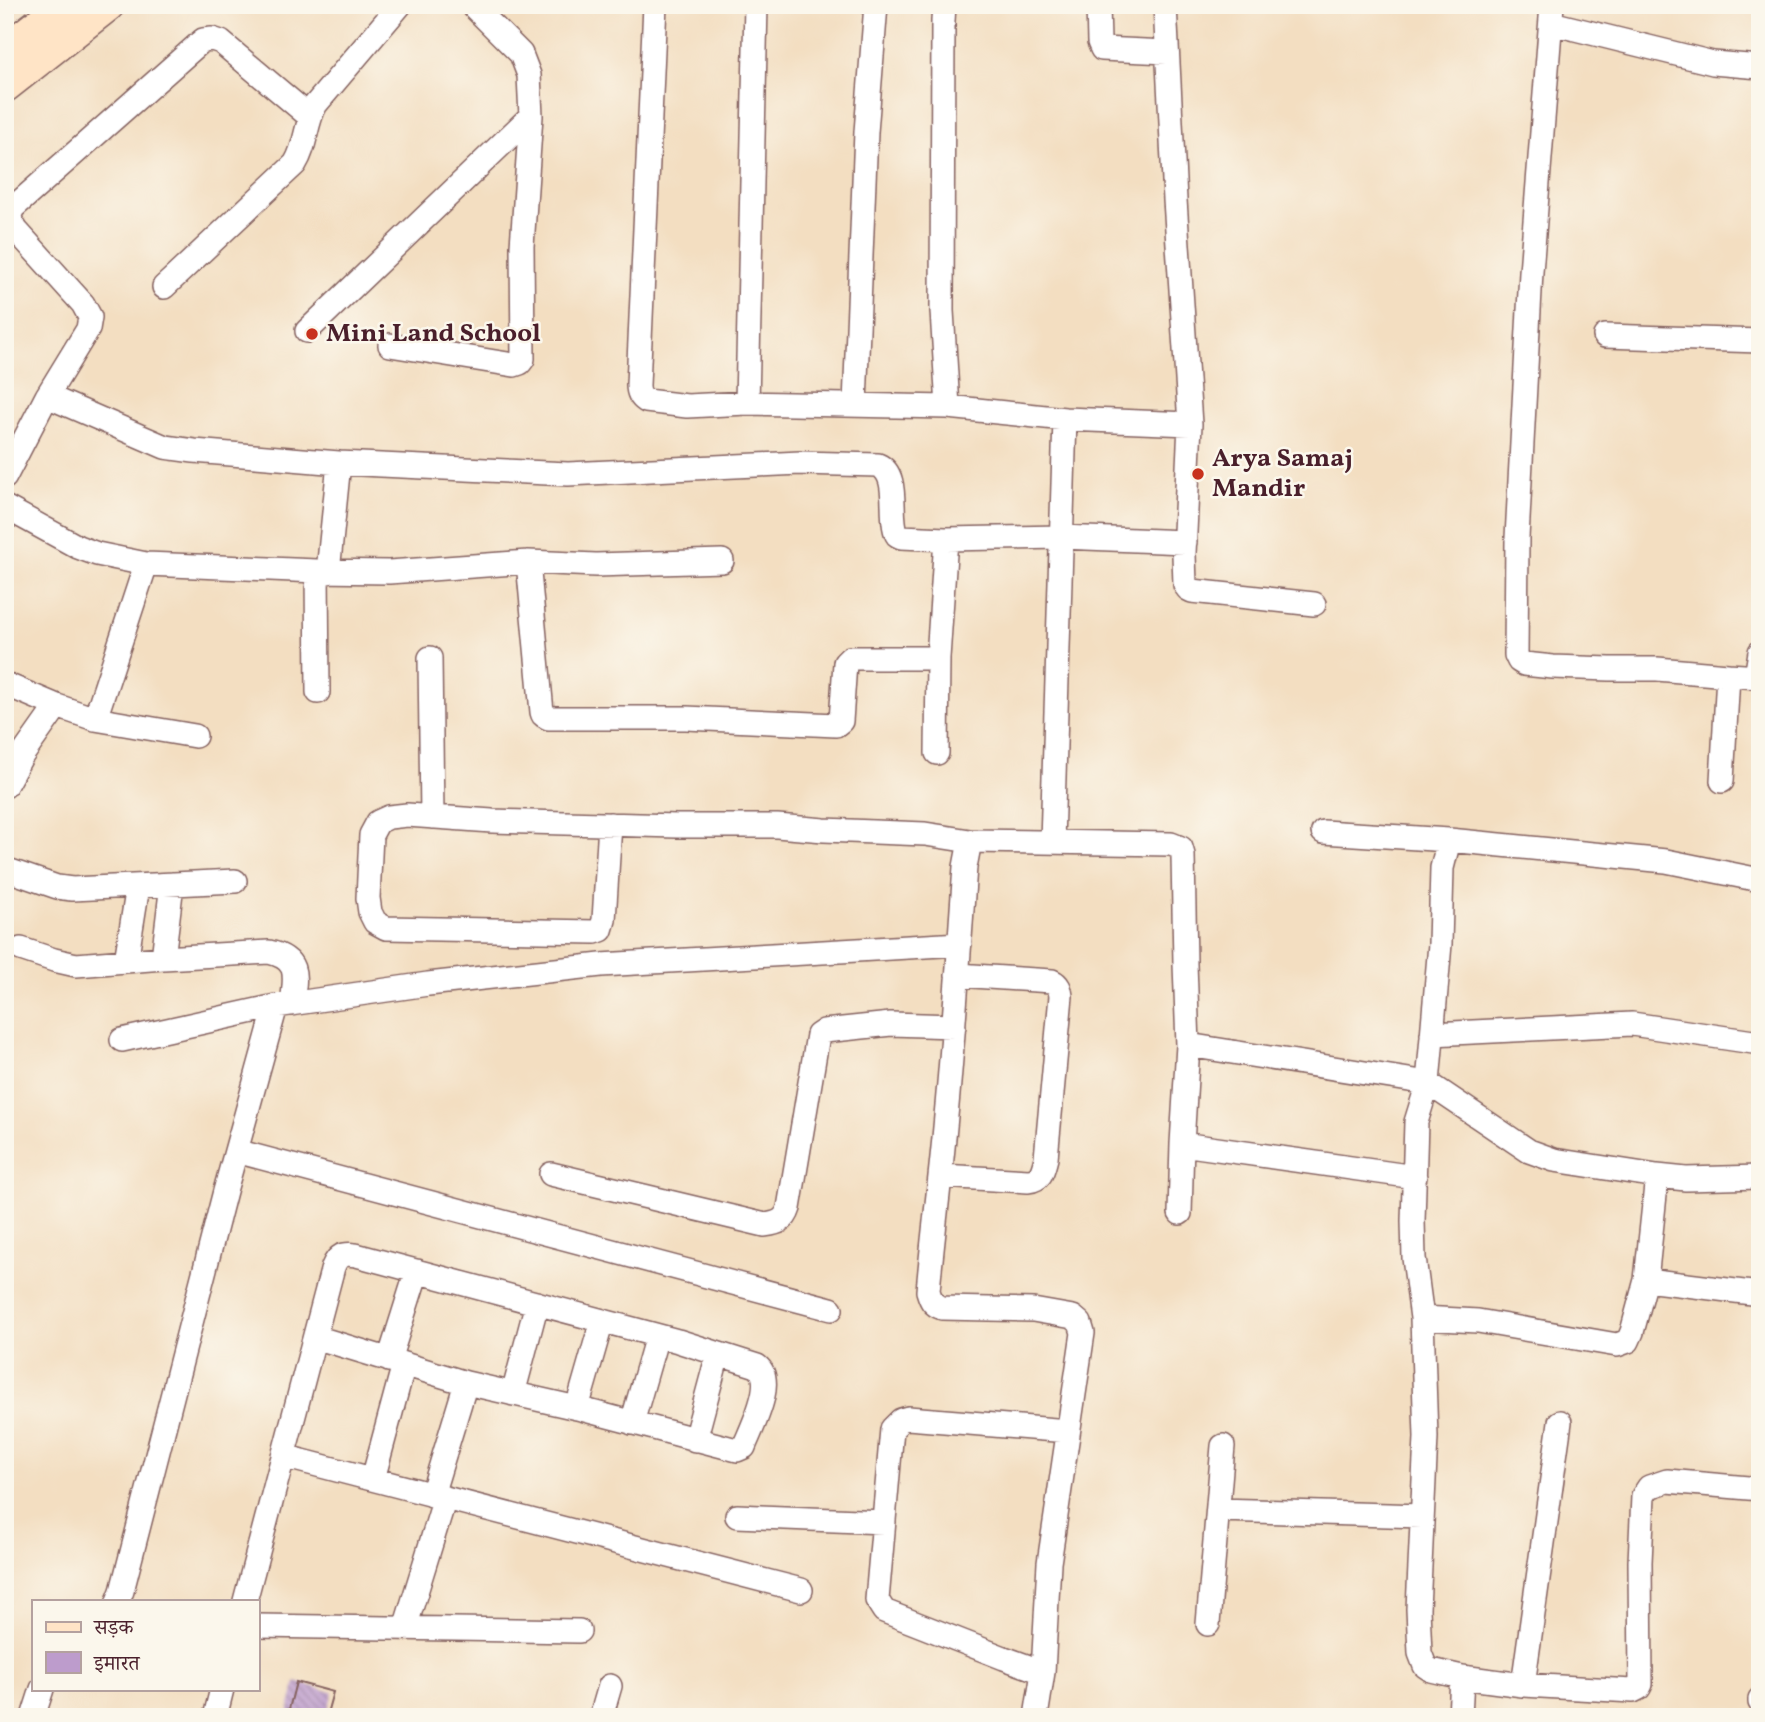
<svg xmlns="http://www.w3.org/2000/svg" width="1765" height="1722" font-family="Vollkorn,'Noto Serif Devanagari',serif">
  <defs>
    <pattern id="building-back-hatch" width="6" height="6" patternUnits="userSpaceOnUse" patternTransform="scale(1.75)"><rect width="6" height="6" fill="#bd9ccc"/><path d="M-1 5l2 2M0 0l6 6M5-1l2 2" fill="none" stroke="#9c7fa6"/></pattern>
  </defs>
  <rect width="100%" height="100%" fill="#fbf7ec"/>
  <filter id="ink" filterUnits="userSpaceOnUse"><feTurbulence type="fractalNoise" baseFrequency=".0143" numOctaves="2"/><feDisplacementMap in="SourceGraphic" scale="14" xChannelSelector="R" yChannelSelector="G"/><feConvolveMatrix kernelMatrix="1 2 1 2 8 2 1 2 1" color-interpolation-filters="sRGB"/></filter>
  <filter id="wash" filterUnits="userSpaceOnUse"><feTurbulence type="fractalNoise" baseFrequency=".00686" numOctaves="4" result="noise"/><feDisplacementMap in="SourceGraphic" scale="28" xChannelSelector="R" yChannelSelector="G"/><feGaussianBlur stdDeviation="1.57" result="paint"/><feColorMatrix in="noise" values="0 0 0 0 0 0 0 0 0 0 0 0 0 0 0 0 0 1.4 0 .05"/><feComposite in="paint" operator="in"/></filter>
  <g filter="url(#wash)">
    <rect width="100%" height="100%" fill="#f3dec1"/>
    <g id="blocks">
      <!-- building -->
      <path fill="url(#building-back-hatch)" d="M296 1682 333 1692 326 1717H287Z"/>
    </g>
  </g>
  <g filter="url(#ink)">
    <use href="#blocks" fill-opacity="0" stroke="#856260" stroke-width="2"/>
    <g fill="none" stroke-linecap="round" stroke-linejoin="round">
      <!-- street casing -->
      <g stroke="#856260" stroke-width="26">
        <path id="street" d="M472 5 521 54 529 75 531 116
          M655 5 638 385C638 393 640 397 646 401L687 406 747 403 948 407 1065 419 1190 424
          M944 5 943 21 942 311 948 407
          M1098 5 1099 42 1102 49 1167 52
          M1165 5 1175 200 1190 424 1184 554 1185 585 1188 589 1192 591 1314 604
          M1552 5 1531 272 1517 538 1516 655 1519 661 1524 664 1553 667 1610 669H1657L1728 675 1722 781
          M1551 23 1713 63 1760 67
          M164 287 295 164C307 145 305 123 316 104L400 5
          M307 331 531 116 522 246 523 359 520 363 514 365 390 345
          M1605 336 1760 341
          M47 396 165 447 194 451 339 463 568 474 800 463 878 465C901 475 888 515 897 535L901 537 946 539 1061 537 1185 542
          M747 403 756 5
          M855 404 866 132 876 5
          M5 477 47 396 88 329 90 317 83 304 17 231C11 222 7 217 14 207L203 40 212 39 221 42 309 116
          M5 507 78 547 97 554 146 564 317 571 389 572 528 562 596 565 722 561
          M528 562 542 712 543 715 548 718H686L836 725 841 721 845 663 850 658H938
          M317 571 318 692
          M328 572 339 463
          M430 658 432 817
          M1728 675 1760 677
          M1756 677 1760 652
          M5 684 57 706 95 719 195 736
          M95 719 146 564
          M937 753 938 658 946 539
          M5 786 21 757 57 706
          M610 824 604 920 601 930 595 932 386 928 375 922 370 912 368 898 371 835 378 822 389 817 407 815 492 821 677 826H777L824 830 925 834 970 841 965 867C959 950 954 1033 946 1116 941 1175 933 1233 928 1291 931 1301 933 1305 942 1308L1033 1310 1073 1317 1080 1323 1083 1333 1049 1563 1043 1672 1036 1717
          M1323 832 1449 840 1666 861 1760 880
          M1449 840 1442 868 1440 944 1428 1083 1416 1122 1413 1221 1414 1258 1422 1318 1426 1437 1418 1609 1420 1653 1425 1666 1431 1670 1462 1677 1460 1717
          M970 841 1171 844 1181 848 1183 855 1185 964 1188 1045 1428 1083 1529 1151 1554 1160 1657 1176 1646 1280 1632 1332 1628 1341 1617 1345 1478 1321 1422 1318
          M1052 842 1065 419
          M5 869 57 887 72 889 235 881
          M21 949 54 960 76 965 163 958 269 952C301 959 295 978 292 1004
          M163 958 172 884
          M126 961 138 886
          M1432 1034 1632 1024 1760 1043
          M122 1040 276 1006 428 984 601 965 960 944
          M1182 1144 1415 1177
          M236 1151 831 1309
          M551 1174 765 1225C778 1223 785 1221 789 1208L818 1035 824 1031 891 1024 954 1026
          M941 1176 1028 1181C1042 1180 1043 1169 1046 1158L1061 996C1060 989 1059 984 1052 981L957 975
          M1657 1176 1686 1179 1760 1177
          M1180 1213 1182 1144 1188 1045
          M1646 1280 1760 1294
          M315 1337 466 1383
          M389 1360 417 1271
          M513 1394 537 1303
          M577 1408 602 1321
          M632 1423 657 1336
          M695 1440 718 1354
          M283 1456 801 1590
          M373 1479 404 1364
          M1218 1510 1422 1516
          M737 1516 884 1522
          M118 1601 122 1591 225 1191 276 1006
          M245 1601 333 1267C338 1255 343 1253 356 1255L678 1341 757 1366C777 1381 751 1429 744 1447L737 1450 577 1408 466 1383 432 1495
          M1208 1624 1223 1446
          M257 1626 579 1631
          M405 1628 445 1498
          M1043 1672 1004 1658 884 1611 877 1600 892 1429 901 1420 908 1418 1068 1431
          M1462 1677 1523 1685 1633 1691 1639 1688 1641 1684 1640 1562 1643 1496 1649 1487 1667 1481 1760 1489
          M1523 1685 1560 1422
          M1760 1699V1702
          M33 1717 42 1689
          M215 1717 222 1689
          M601 1717 610 1686"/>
      </g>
      <!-- secondary casing -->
      <g stroke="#856260" stroke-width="35">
        <path id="secondary" d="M5 50 64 5
          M5 86 108 5"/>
      </g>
      <!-- street -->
      <use href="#street" stroke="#fff" stroke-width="23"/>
      <!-- secondary -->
      <use href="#secondary" stroke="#ffe4c6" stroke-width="32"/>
    </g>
  </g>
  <!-- markers -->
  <g fill="#c8321e" stroke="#fbf7ec" stroke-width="2.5">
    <circle cx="312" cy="334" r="7"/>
    <circle cx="1198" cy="474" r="7"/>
  </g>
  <g text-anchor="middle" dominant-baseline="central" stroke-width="5" stroke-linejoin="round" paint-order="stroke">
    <!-- poi labels -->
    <g font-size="26" font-weight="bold" fill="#4a1f2b" stroke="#fbf7ec" text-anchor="start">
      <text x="326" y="334">Mini Land School</text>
      <text x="1212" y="459">Arya Samaj<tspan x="1212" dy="30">Mandir</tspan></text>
    </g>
  </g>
  <!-- margin -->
  <rect width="1765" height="1722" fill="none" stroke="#fbf7ec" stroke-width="28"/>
  <!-- legend -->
  <rect x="32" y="1600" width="228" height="91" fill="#fbf7ec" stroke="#b4a19f" stroke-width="2"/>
  <rect x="46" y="1622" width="35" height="10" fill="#ffe4c6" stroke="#b4a19f" stroke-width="2"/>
  <text x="94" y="1634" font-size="21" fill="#4a1f2b">सड़क</text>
  <rect x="46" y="1652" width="35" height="21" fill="#bd9ccc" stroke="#b4a19f" stroke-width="2"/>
  <text x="94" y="1670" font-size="21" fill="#4a1f2b">इमारत</text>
</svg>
